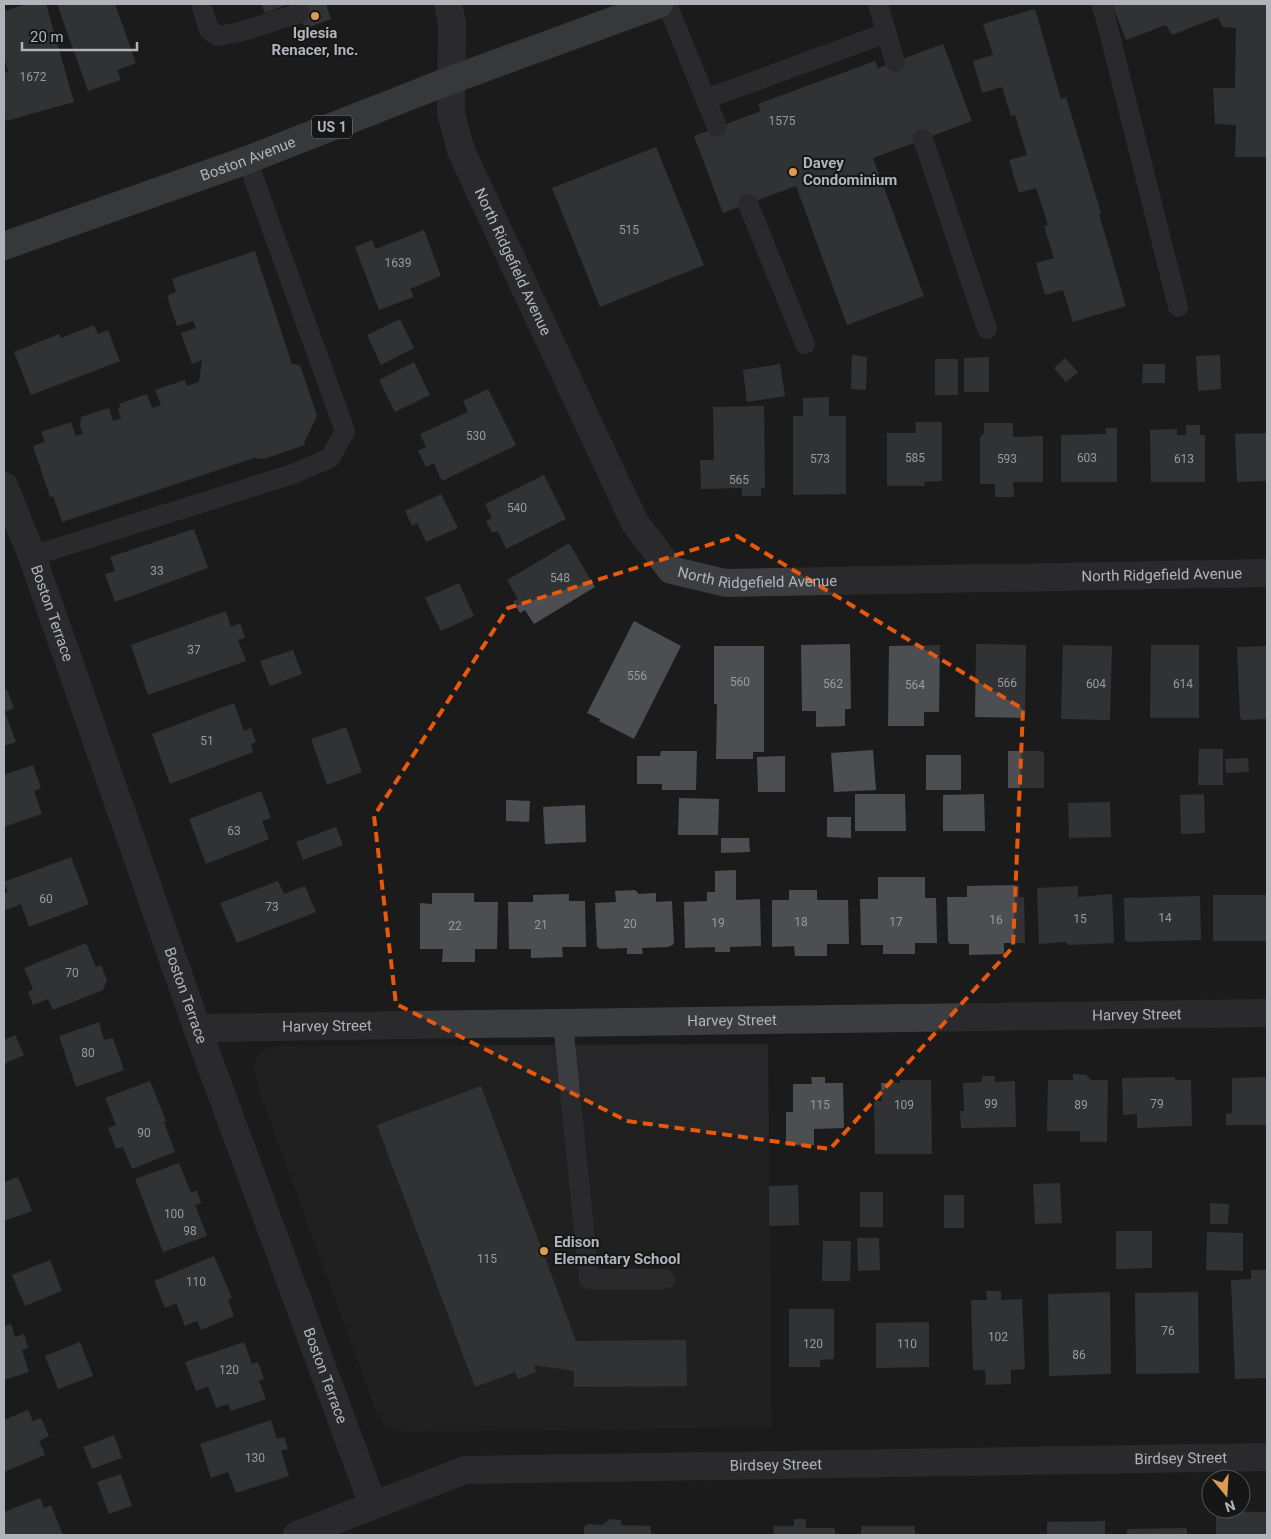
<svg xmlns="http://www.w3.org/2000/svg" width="1271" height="1539" font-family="Roboto,sans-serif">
  <rect width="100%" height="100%" fill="#1b1b1c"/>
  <!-- built -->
  <path fill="#272729" d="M768 1044 772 1427 409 1432 392 1429 385 1426 377 1414 258 1088 253 1064 258 1055 268 1048 285 1046Z"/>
  <!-- building -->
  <path fill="#4d4e51" d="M27 4H46L74 102 6 121 4 113V73L8 72 4 57V11Z
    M57 4H115L136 63 117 70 121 80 88 91Z
    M261 4H289L265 13Z
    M296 4H326L331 19 305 29Z
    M1112 4H1267V157H1235L1236 125 1215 124 1213 88H1235L1236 28 1223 27 1218 17 1172 35 1166 25 1126 40Z
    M1035 9 1061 99 1066 97 1101 213 1099 214 1126 306 1073 322 1063 290 1045 295 1036 263 1054 258 1044 226 1048 225 1036 188 1019 193 1009 160 1027 155 1015 115 1011 116 1002 87 982 93 973 61 993 55 983 24Z
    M943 44 972 121 873 158 924 296 847 325 796 186 723 213 694 136 761 111 758 104 875 61 878 68Z
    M656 147 704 265 600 307 552 188Z
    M424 230 441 276 410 289 414 297 379 310 355 247 372 240 376 249Z
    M255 251 292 364 300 365 317 416 304 443 305 445 264 459 254 458 62 522 53 496 50 497 33 446 45 442 41 432 71 422 76 436 83 434 80 426 81 417 109 408 113 421 121 418 118 409 120 408 119 404 147 394 152 408 161 405 155 390 185 380 187 386 199 382 202 360 192 364 181 333 196 328 193 321 177 326 167 296 176 292 172 279Z
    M400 319 414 348 381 365 367 335Z
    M94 325 98 334 108 330 120 361 31 395 14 352 59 334 61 338Z
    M852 355 867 357 866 390 851 389Z
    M1220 355 1221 389 1198 391 1196 356Z
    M989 357V392H964V358Z
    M1065 358 1078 372 1066 382 1054 368Z
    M935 359H958V395H935Z
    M414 362 430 395 395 412 379 380Z
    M780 364 785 396 747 402 743 370Z
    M1143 364H1165V383H1142Z
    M488 389 516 445 442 481 434 463 426 467 418 451 426 447 420 434 468 412 463 401Z
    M829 397V416H846V494L793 495V416H803V398Z
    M764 406 765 488H761V496H742V488L701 489 700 460H714L713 407Z
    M915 422H942V481L924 482 925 486H887V433H916Z
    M984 423H1013V437L1043 436V482H1013L1014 497H995V484H980V437L984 433Z
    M1186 425H1200V435H1205V482H1151L1150 430 1177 429V435H1186Z
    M1106 428H1117V482H1061V435L1106 434Z
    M1267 433V481L1237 482 1235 434Z
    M544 475 566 519 506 549 498 531 492 533 486 521 492 518 485 504Z
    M441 494 458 528 426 542 417 523 412 526 405 511Z
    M194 529 208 568 115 602 105 574 115 571 110 557Z
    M569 543 595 587 534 624 525 610 520 613 513 601 518 599 507 580Z
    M459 583 474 616 441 631 425 598Z
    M226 611 231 627 240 623 245 638 238 640 246 661 148 695 131 645Z
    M634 621 681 646 634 739 599 721 600 719 587 713Z
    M850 644 851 709H845V726L816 727V711H802L801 645Z
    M976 644 1026 645 1025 718 975 717Z
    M940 645 939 712H924V726H888L889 646Z
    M1063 645 1112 646 1110 720 1061 719Z
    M1151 645H1199V718H1150Z
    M714 646H764V752H753V759H716L717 704H714Z
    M1267 646V719L1242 720 1240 717 1237 647Z
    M293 650 302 674 270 686 260 661Z
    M7 689 14 708 5 712 16 742 4 746V691Z
    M234 703 244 731 251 728 256 742 251 744 253 752 170 784 152 734Z
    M346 727 362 772 327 785 311 739Z
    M1199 749H1223V785H1198Z
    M873 750 876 790 834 792 831 753Z
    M661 751H697L696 790H662V784H637V756H660Z
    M1008 751H1041L1044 753V788H1008Z
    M926 755H961V790H926Z
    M785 756V792H758L757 757Z
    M1248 758 1249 772 1226 773 1225 759Z
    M33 765 41 788 34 791 42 814 4 827V775Z
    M261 791 271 818 262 821 269 839 206 864 189 819Z
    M855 794H905L906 831H855Z
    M984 794 985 831H943V795Z
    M1204 794 1205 833 1181 834 1180 795Z
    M679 798 719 799 718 835H678Z
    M506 800 530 801 529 822 506 821Z
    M1110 802 1111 837 1069 838 1068 803Z
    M585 805 586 842 545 844 543 807Z
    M827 817H851V838L827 837Z
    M336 827 343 845 303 860 296 842Z
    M721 838H749L750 852 721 853Z
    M71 857 89 904 29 927 21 904 6 910 4 904V894L8 892 4 882Z
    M736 870V900L760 899 761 946 730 947V952H715V947L685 948 684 902 707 901V892H715V871Z
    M878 877H925V898H936L937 943H915V954H883V945H861L860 899H878Z
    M278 881 284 894 305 886 316 912 237 943 220 903Z
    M1019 885V897H1024L1025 943H1004V954L969 955V944H950L948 941 947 897H967V886Z
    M1078 886V897L1112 894 1114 943 1069 945 1065 942 1039 944 1037 888Z
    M635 890 639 894 656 893V902L672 901 674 944 668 947 642 948 643 954H627V948L600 949 597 946 595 903 616 902 615 891Z
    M789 890H817V900H848L849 944H827V956H795L794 946 772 947V900H789Z
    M432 893H474V902H498L497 949H475V962H442L443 949H420V903L432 904Z
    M569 894V901H585L586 947H562L563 957 531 958V949H509L508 902H533V895Z
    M1213 895H1267V941H1213Z
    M1200 896 1201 940 1128 942 1125 940 1124 898Z
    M86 943 96 967 101 965 107 980 103 990 53 1010 48 999 33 1005 28 992 33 989 24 968Z
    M99 1022 104 1040 113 1038 124 1070 76 1087 59 1036Z
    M15 1035 24 1055 4 1064V1040Z
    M1073 1074 1086 1075 1091 1080H1108L1107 1142H1080V1131H1047L1048 1080H1073Z
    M982 1076H995V1082L1015 1081 1016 1127 961 1128 960 1111H964L963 1083 982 1082Z
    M811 1077H825V1083H843L844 1128 814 1129V1145L786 1146V1112H793V1084H812Z
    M1175 1077V1080H1191L1192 1126 1137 1128V1114L1123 1115 1122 1078Z
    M1265 1077V1080H1267V1125H1226V1114L1232 1113V1078Z
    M900 1080H931L932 1154H875L874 1101H882L881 1083H900Z
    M150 1081 166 1121 164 1122 175 1152 132 1169 123 1147 116 1149 108 1128 116 1125 105 1098Z
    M481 1086 576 1341 686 1340 687 1386 574 1387V1371L534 1365 536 1372 518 1379 515 1372 475 1387 377 1125Z
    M179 1163 191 1193 197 1190 201 1203 195 1205 207 1236 163 1252 135 1179Z
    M18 1177 32 1211 4 1221V1182Z
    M1060 1183 1062 1223 1035 1224 1033 1184Z
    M798 1185 799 1225 769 1226V1186Z
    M860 1192H883V1227H860Z
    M944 1195H964V1228H944Z
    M1210 1203 1229 1204 1228 1224H1210Z
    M1116 1231H1152V1268L1116 1269Z
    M1207 1232 1243 1233V1271L1206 1270Z
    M857 1238H879L880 1270 858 1271Z
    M823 1241H851L850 1281H822Z
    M214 1256 232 1298 228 1300 234 1316 201 1330 197 1321 185 1326 176 1303 165 1308 154 1281Z
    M50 1260 62 1291 25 1306 12 1275Z
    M1251 1270H1267V1378L1235 1379 1231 1280 1251 1279Z
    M986 1291H1001V1300L1022 1299 1025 1369 1011 1370V1384L986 1385 985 1370H973L971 1300H987Z
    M1110 1292 1111 1374 1049 1376 1048 1294Z
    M1198 1292 1199 1373 1136 1374 1135 1293Z
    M789 1309H834V1359L820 1360V1367H789Z
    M929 1322V1367L876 1368V1323Z
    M11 1324 15 1337 24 1334 28 1348 22 1350 29 1372 4 1380V1326Z
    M80 1342 93 1376 58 1389 45 1356Z
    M244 1342 252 1364 258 1362 264 1379 259 1381 266 1399 231 1411 228 1404 216 1408 208 1386 196 1391 185 1362Z
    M28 1410 33 1421 41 1418 49 1436 39 1441 45 1455 4 1472V1420Z
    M271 1420 277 1439 284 1437 288 1449 281 1451 289 1476 236 1493 228 1472 211 1478 200 1444Z
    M114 1435 122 1458 92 1469 83 1447Z
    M121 1474 132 1506 109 1514 97 1482Z
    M40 1498 44 1508 51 1505 63 1535H4V1512Z
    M1216 1511 1267 1512V1535H1216Z
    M610 1519 621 1520V1525L651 1526V1535H584V1527L587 1524 602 1525Z
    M794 1519H806V1528H835V1535H774L773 1526H794Z
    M1105 1521V1535H1047V1522Z
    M861 1526H915V1535H861Z
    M1187 1528V1535H1127V1529Z"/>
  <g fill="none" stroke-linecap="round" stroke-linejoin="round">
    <!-- lane -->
    <path stroke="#3c3d41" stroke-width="20" d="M201 4 209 30 218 36 240 32 300 13
      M667 4 717 127
      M878 4 895 62
      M1101 4 1105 16 1178 307
      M706 99 886 33
      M923 139 987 329
      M748 204 805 344
      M32 556 293 474 330 458 345 431 247 160
      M563 1023 589 1279H665"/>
    <!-- street -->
    <g stroke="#3c3d41" stroke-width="28">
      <path id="s1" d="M448 4 452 24 451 113 461 151 635 523 671 570 726 583 1267 573"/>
      <path id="s2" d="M4 486 32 556 197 1028 373 1505"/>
      <path id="s3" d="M197 1028 1267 1013"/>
      <path id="s4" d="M297 1535 465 1470 1267 1457"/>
    </g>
    <!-- primary -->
    <path stroke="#585b60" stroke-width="28" id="s5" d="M4 246 247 160 451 80 659 4"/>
  </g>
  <!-- marked area -->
  <path d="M0 0H1271V1539H0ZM737 536 1023 709 1013 947 830 1149 627 1121 396 1004 374 816 508 608Z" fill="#1b1b1c" fill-opacity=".55" fill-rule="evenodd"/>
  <path fill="none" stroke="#e8590c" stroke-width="4" stroke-dasharray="10 6" stroke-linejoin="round" d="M737 536 1023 709 1013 947 830 1149 627 1121 396 1004 374 816 508 608Z"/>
  <!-- markers -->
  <g fill="#dd9c52" stroke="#161617" stroke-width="2">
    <circle cx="315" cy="16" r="5"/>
    <circle cx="793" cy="172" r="5"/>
    <circle cx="544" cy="1251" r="5"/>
  </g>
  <g text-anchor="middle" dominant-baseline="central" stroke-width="4" stroke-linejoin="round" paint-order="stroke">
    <!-- number labels -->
    <g font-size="12" fill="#969aa0">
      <text x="33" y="77">1672</text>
      <text x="782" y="121">1575</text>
      <text x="629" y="230">515</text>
      <text x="398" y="263">1639</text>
      <text x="476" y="436">530</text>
      <text x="915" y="458">585</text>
      <text x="1087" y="458">603</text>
      <text x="820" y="459">573</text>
      <text x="1007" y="459">593</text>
      <text x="1184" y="459">613</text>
      <text x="739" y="480">565</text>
      <text x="517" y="508">540</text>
      <text x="157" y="571">33</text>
      <text x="560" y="578">548</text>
      <text x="194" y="650">37</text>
      <text x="637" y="676">556</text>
      <text x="740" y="682">560</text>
      <text x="1007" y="683">566</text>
      <text x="833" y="684">562</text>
      <text x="1096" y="684">604</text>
      <text x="1183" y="684">614</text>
      <text x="915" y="685">564</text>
      <text x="207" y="741">51</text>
      <text x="234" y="831">63</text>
      <text x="46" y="899">60</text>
      <text x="272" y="907">73</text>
      <text x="1165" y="918">14</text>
      <text x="1080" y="919">15</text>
      <text x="996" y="920">16</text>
      <text x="801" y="922">18</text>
      <text x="896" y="922">17</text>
      <text x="718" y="923">19</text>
      <text x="630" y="924">20</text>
      <text x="541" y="925">21</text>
      <text x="455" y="926">22</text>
      <text x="72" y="973">70</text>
      <text x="88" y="1053">80</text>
      <text x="991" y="1104">99</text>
      <text x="1157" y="1104">79</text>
      <text x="820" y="1105">115</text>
      <text x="904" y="1105">109</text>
      <text x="1081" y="1105">89</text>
      <text x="144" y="1133">90</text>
      <text x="174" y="1214">100</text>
      <text x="190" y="1231">98</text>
      <text x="487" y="1259">115</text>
      <text x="196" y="1282">110</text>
      <text x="1168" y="1331">76</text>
      <text x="998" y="1337">102</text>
      <text x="813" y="1344">120</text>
      <text x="907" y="1344">110</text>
      <text x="1079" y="1355">86</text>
      <text x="229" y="1370">120</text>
      <text x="255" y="1458">130</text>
    </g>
    <!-- shield labels -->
    <rect fill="#161617" stroke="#818589" stroke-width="1" x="312" y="115.5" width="40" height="23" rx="4"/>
    <g font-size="14" font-weight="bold" fill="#afb4ba">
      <text x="332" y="127">US 1</text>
    </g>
    <!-- poi labels -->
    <g font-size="15" font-weight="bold" fill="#afb4ba" stroke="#161617" text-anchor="start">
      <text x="315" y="33" text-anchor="middle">Iglesia<tspan x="315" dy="17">Renacer, Inc.</tspan></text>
      <text x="803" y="163">Davey<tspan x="803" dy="17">Condominium</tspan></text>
      <text x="554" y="1242">Edison<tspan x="554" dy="17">Elementary School</tspan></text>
    </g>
    <!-- street labels -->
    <g font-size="15" fill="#afb4ba" stroke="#161617">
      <text stroke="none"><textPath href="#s5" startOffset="259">Boston Avenue</textPath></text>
      <text stroke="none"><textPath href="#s1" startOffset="271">North Ridgefield Avenue</textPath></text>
      <text stroke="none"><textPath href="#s1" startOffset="706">North Ridgefield Avenue</textPath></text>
      <text stroke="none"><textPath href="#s1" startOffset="1111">North Ridgefield Avenue</textPath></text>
      <text stroke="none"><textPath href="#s2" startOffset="136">Boston Terrace</textPath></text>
      <text stroke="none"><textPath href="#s2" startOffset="541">Boston Terrace</textPath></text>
      <text stroke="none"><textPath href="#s3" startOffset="940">Harvey Street</textPath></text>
      <text stroke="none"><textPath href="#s3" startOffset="535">Harvey Street</textPath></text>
      <text stroke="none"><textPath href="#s3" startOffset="130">Harvey Street</textPath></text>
      <text stroke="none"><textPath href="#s2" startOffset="946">Boston Terrace</textPath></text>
      <text stroke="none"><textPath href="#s4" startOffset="896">Birdsey Street</textPath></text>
      <text stroke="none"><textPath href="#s4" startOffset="491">Birdsey Street</textPath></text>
    </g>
  </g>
  <!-- border -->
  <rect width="1271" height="1539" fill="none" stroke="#afb4ba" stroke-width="10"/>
  <!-- north arrow -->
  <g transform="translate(1226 1494) rotate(162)"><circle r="24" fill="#161617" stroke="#535558"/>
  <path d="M0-4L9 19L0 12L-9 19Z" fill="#dd9c52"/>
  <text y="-8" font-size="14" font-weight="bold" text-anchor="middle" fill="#afb4ba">N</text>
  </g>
  <!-- scale -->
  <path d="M22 42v8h115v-8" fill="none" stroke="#afb4ba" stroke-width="2.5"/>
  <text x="30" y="42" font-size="15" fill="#afb4ba" stroke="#161617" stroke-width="4" paint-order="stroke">20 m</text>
</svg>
